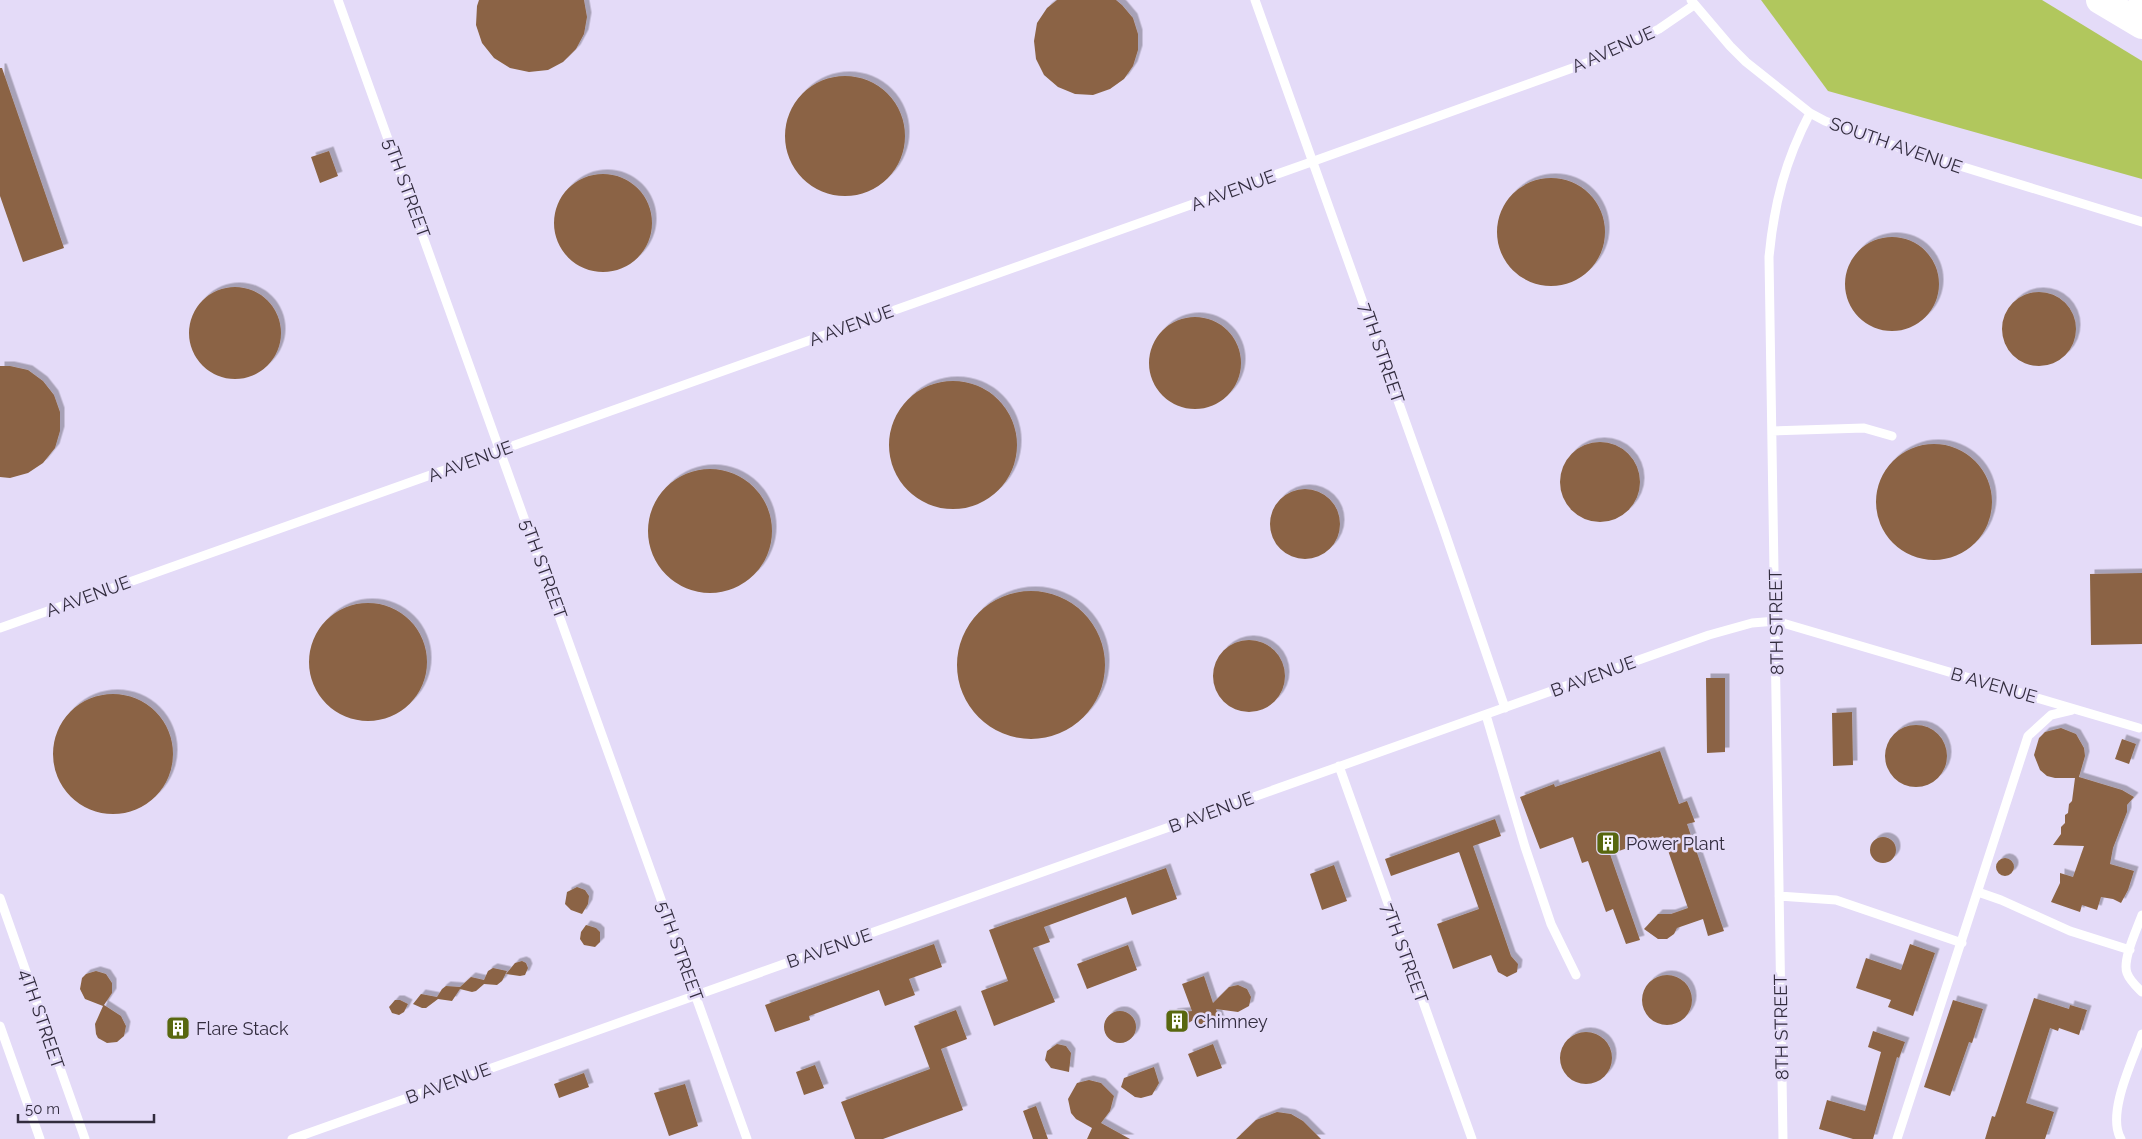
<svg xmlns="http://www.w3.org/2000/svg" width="2142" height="1139" font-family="Raleway,sans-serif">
  <defs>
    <filter id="shadow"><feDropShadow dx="4.5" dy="-4.5" stdDeviation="0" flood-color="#0004"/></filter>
  </defs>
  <rect width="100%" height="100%" fill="#e4dbf8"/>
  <!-- green -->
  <path fill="#b1c75d" d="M1761 0H2042L2142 61V179L1828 91Z"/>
  <!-- building -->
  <path fill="#8b6444" filter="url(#shadow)" d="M479 0H584L587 17 584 34 576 49 563 62 548 70 529 72 510 68 494 58 482 43 476 25 477 6Z
    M1057 0H1116L1122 5 1133 18 1138 34V50L1133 66 1124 79 1110 89 1093 95 1075 94 1058 87 1044 75 1036 59 1034 41 1037 23 1047 8Z
    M0 68H2L64 248 23 262 0 196Z
    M785 136a60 60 0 1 1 120 0a60 60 0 1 1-120 0Z
    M329 151 338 176 320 183 311 157Z
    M554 223a49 49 0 1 1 98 0a49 49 0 1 1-98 0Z
    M1497 232a54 54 0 1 1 108 0a54 54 0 1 1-108 0Z
    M1845 284a47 47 0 1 1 94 0a47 47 0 1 1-94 0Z
    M189 333a46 46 0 1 1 92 0a46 46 0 1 1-92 0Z
    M2002 329a37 37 0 1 1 74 0a37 37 0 1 1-74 0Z
    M1149 363a46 46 0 1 1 92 0a46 46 0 1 1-92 0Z
    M0 366H10L28 370 43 381 54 395 60 412V431L55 448 43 463 28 473 10 478 0 477Z
    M889 445a64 64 0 1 1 128 0a64 64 0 1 1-128 0Z
    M1560 482a40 40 0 1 1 80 0a40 40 0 1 1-80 0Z
    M1876 502a58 58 0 1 1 116 0a58 58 0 1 1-116 0Z
    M648 531a62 62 0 1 1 124 0a62 62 0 1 1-124 0Z
    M1270 524a35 35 0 1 1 70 0a35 35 0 1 1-70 0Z
    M2142 573V644L2091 645 2090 574Z
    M957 665a74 74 0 1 1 148 0a74 74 0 1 1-148 0Z
    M309 662a59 59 0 1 1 118 0a59 59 0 1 1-118 0Z
    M1213 676a36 36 0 1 1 72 0a36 36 0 1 1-72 0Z
    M1706 678H1725V752L1707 753Z
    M53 754a60 60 0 1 1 120 0a60 60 0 1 1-120 0Z
    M1852 712 1853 765 1833 766 1832 713Z
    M1885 756a31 31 0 1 1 62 0a31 31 0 1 1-62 0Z
    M2061 728 2076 734 2084 748 2085 756 2079 777 2122 790 2134 797 2127 805V812L2113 848 2110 864 2134 871 2128 890 2121 903 2113 899 2101 897 2097 910 2082 905 2080 912 2051 902 2060 883V873L2073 877 2084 846 2053 845 2061 834V827L2065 823V815L2068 813 2069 804 2072 801 2075 778H2055L2047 776 2040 770 2034 755 2039 738 2045 732Z
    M2122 739 2136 744 2129 764 2115 759Z
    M1660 751 1679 804 1687 801 1695 822 1687 824 1724 931 1708 936 1703 919 1677 928 1674 934 1667 939H1658L1644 929 1658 914H1671L1688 908 1663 836 1610 854 1640 940 1626 944 1613 909 1606 912 1588 861 1582 863 1573 837 1540 849 1520 797 1554 784 1555 787Z
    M1495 819 1501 836 1473 846 1511 956 1518 964 1517 972 1507 977 1498 972 1491 955 1453 969 1437 924 1479 909 1459 852 1391 876 1385 859Z
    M1870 850a13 13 0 1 1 26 0a13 13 0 1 1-26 0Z
    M1996 867a9 9 0 1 1 18 0a9 9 0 1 1-18 0Z
    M1334 865 1347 901 1322 910 1310 874Z
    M1166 868 1177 899 1132 915 1126 897 1044 927 1050 942 1033 948 1055 1002 994 1026 981 991 1008 981 989 930Z
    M577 887 585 890 589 896 588 904 582 914 571 910 565 904 567 892Z
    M586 925 596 928 600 932V942L595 947 584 945 580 939 581 932Z
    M934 944 942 967 909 979 915 995 885 1006 879 990 809 1016 810 1020 775 1032 765 1005Z
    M1910 944 1935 953 1913 1016 1888 1007 1891 1000 1856 988 1866 958 1901 970Z
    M1128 945 1137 970 1087 989 1077 964Z
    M522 961 526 963 528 968 525 975 520 976 506 974 515 963Z
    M493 968 507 971 502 981 497 985 484 984 476 991 472 992 460 989 452 1001 438 999 426 1008H422L413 1004 421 994 437 997 442 989 446 986 460 987 471 977 484 980 488 971Z
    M96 971 106 974 112 983V993L104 1005 121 1016 126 1026 124 1036 117 1042 107 1043 98 1038 96 1034 95 1024 103 1006 85 999 80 989 82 978 86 974Z
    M1642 1000a25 25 0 1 1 50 0a25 25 0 1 1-50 0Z
    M1204 976 1213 1003 1229 987 1238 985 1247 989 1251 997 1249 1006 1238 1012 1216 1009 1220 1021 1197 1025 1195 1019 1180 1028 1172 1027 1169 1020 1173 1013 1192 1011 1182 984Z
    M2034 998 2069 1009 2070 1005 2087 1010 2079 1035 2059 1028 2058 1031 2050 1028 2026 1103 2054 1112 2045 1139H1985L1992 1116 1995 1117Z
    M395 1000H400L408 1004 404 1012 399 1015 392 1013 389 1007Z
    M1953 1000 1983 1009 1972 1043 1969 1042 1950 1096 1924 1087Z
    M956 1010 967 1039 941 1049 963 1110 883 1139H855L841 1102 930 1069 914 1026Z
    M1104 1027a16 16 0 1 1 32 0a16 16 0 1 1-32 0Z
    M1873 1031 1905 1042 1899 1058 1897 1057 1873 1139H1853L1819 1129 1827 1100 1865 1111 1881 1052 1868 1047Z
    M1560 1058a26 26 0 1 1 52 0a26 26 0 1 1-52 0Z
    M1057 1044 1066 1046 1071 1053 1069 1072 1051 1068 1045 1060 1047 1051Z
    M1213 1044 1222 1068 1197 1077 1188 1054Z
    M815 1065 824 1088 804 1095 796 1072Z
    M1154 1067 1159 1083 1152 1095 1141 1098 1135 1097 1121 1087 1124 1078Z
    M584 1073 589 1087 559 1098 554 1084Z
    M1089 1080 1101 1083 1114 1096 1110 1111 1101 1123 1130 1139H1087L1092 1128 1076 1119 1071 1113 1068 1099 1077 1083Z
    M685 1084 698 1126 669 1136 654 1093Z
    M1036 1106 1048 1139H1033L1023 1111Z
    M1277 1112 1291 1114 1303 1121 1321 1139H1236L1256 1120Z"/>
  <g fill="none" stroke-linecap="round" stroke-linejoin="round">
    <!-- service -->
    <path stroke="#fff" stroke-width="9" d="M338 0 747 1139
      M1255 0 1442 524 1505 708
      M1691 0 1730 46 1746 62 1810 113 1825 121 1882 142 2142 222
      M2133 0 2142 5
      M1772 431 1864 428 1892 436
      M0 628 1314 161 1603 57 1659 29 1694 5
      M1486 715 1525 847 1551 924 1576 975
      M1339 766 1472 1139
      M1978 892 2001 900 2070 931 2130 950
      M1779 896 1836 900 1962 943
      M0 898 85 1139
      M2142 915C2137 929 2122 960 2127 973 2130 981 2136 986 2142 992
      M0 1026 40 1139
      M292 1139 1709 635 1752 623 1776 621 2139 728
      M1783 1139 1769 257C1774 204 1785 161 1810 113
      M1897 1139 2028 736 2051 715 2072 710
      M2121 1139C2106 1114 2133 1060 2142 1034"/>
    <!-- primary -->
    <path stroke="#fff" stroke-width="28" d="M2100 0 2142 25"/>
  </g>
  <!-- icons -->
  <defs>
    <g id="building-square" transform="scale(1.25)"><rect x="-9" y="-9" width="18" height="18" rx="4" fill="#58670f" stroke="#e4dbf8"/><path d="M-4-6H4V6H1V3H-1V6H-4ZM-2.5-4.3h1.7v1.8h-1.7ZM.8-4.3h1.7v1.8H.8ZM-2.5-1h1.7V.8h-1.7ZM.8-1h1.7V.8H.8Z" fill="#fff"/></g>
  </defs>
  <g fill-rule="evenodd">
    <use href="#building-square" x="1608" y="843"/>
    <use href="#building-square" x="1177" y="1021"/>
    <use href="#building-square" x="178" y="1028"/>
  </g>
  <g text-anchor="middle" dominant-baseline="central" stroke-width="5" stroke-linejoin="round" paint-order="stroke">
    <!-- street labels -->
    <g font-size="18" fill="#322c3e" stroke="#e4dbf8">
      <text transform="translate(1613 49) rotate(-24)">A AVENUE</text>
      <text transform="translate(1896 145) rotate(19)">SOUTH AVENUE</text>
      <text transform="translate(407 188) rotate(70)">5TH STREET</text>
      <text transform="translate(1233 190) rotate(-20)">A AVENUE</text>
      <text transform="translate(851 325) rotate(-20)">A AVENUE</text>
      <text transform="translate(1382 353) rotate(71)">7TH STREET</text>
      <text transform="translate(470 461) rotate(-20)">A AVENUE</text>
      <text transform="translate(544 569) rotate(70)">5TH STREET</text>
      <text transform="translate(88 596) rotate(-20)">A AVENUE</text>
      <text transform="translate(1776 622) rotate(-91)">8TH STREET</text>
      <text transform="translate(1593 676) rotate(-20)">B AVENUE</text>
      <text transform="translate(1994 685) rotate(16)">B AVENUE</text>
      <text transform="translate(1211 812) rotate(-20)">B AVENUE</text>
      <text transform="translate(829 948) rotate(-19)">B AVENUE</text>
      <text transform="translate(680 951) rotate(70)">5TH STREET</text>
      <text transform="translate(1405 953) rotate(70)">7TH STREET</text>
      <text transform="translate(42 1019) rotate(71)">4TH STREET</text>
      <text transform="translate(1781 1027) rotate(-91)">8TH STREET</text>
      <text transform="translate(448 1083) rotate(-20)">B AVENUE</text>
    </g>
    <!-- poi labels -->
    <g font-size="18" fill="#322c3e" stroke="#e4dbf8" text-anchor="start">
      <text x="1626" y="843">Power Plant</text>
      <text x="1194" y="1021">Chimney</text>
      <text x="196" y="1028">Flare Stack</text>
    </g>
  </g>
  <!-- scale -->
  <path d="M18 1114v8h136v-8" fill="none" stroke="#322c3e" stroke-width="2.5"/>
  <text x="25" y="1114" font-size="15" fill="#322c3e" stroke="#e4dbf8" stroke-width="4" paint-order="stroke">50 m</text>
</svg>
